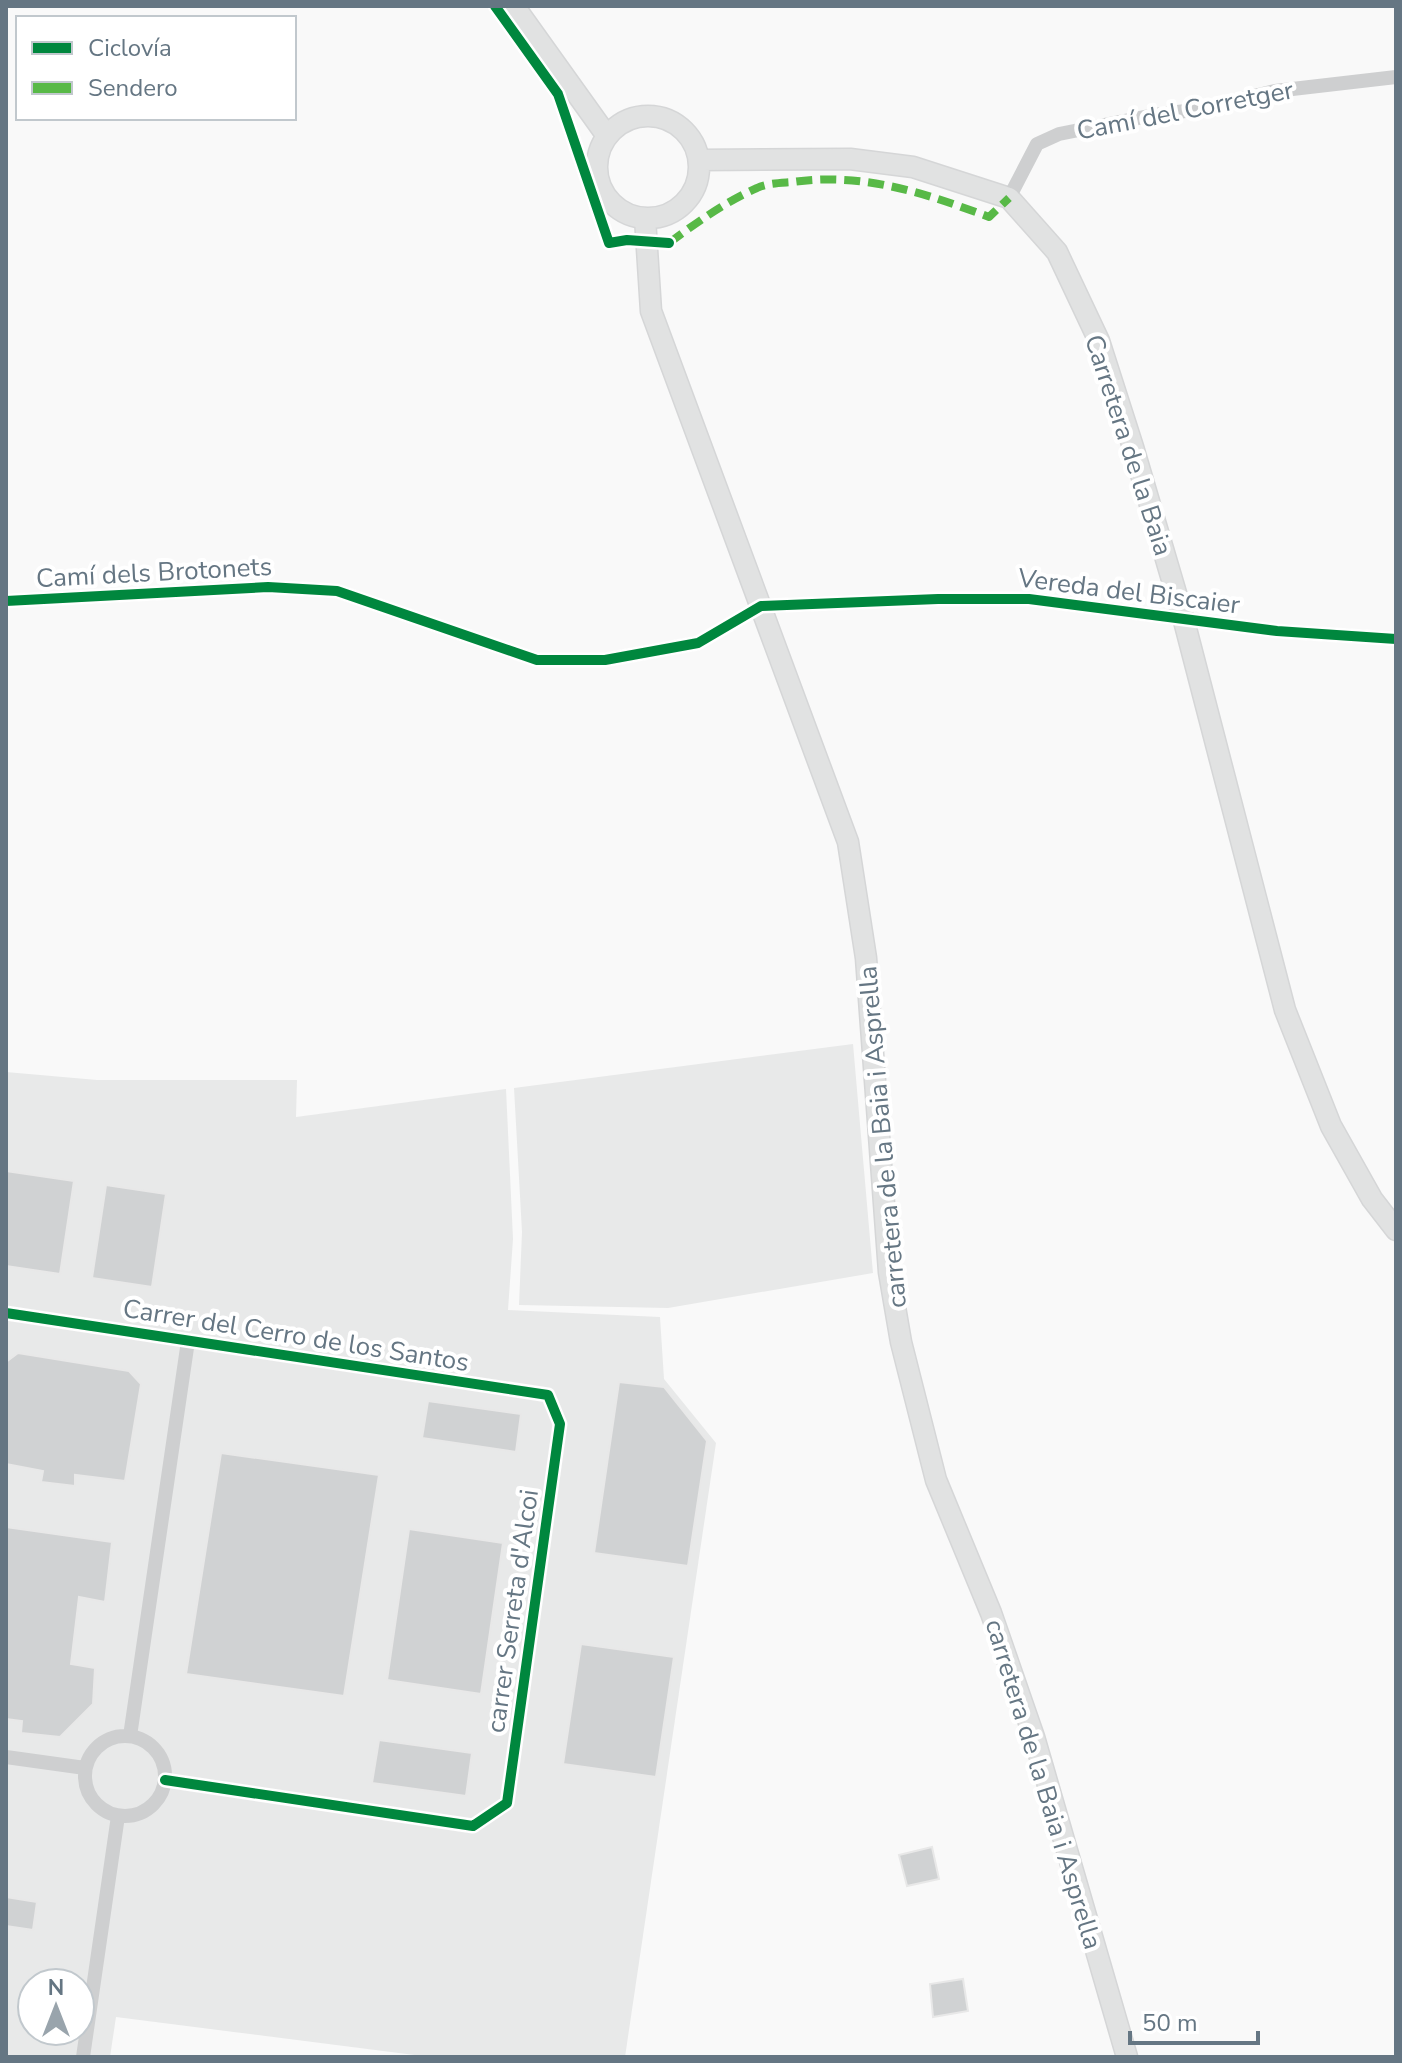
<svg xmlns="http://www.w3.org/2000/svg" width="1402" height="2063" viewBox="0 0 1402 2063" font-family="'Nunito Sans',sans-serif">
<rect width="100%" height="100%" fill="#f9f9f9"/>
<path fill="#e8e9e9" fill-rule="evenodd" d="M853,1044L873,1273L668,1308L519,1305L522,1232L514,1088Z
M6,1072L97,1080H297L296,1117L506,1089L513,1239L508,1310L660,1317L664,1379L716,1443L625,2057H430L116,2017L110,2057H6ZM32,1983H80V2031H32Z"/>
<path fill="#d0d2d3" stroke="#e8e8e8" stroke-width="2" d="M6,1171L74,1181L60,1274L6,1266Z
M106,1185L166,1194L152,1287L92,1278Z
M18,1353L129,1371L141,1384L125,1481L75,1475V1486L41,1482L43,1471L6,1464V1362Z
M619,1382L664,1387L707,1441L688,1566L594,1553Z
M428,1401L521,1414L516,1452L422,1438Z
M221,1453L379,1475L344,1696L186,1674Z
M6,1527L112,1542L105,1602L79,1597L71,1664L95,1668L93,1704L60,1737L21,1733L22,1721L6,1719Z
M409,1529L503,1543L481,1694L387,1680Z
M581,1644L674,1657L656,1777L563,1764Z
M379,1740L472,1753L466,1796L372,1783Z
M932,1847L939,1879L907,1886L899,1855Z
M6,1897L37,1902L33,1930L6,1926Z
M963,1979L968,2011L933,2017L930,1984Z"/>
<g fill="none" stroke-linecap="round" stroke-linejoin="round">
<defs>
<path id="secondary" d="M514,6L607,136
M597 167a51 51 0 1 1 102 0a51 51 0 1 1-102 0Z
M699,160L850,159L913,167L1009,198L1057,252L1099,341L1133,447L1183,617L1285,1010L1331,1126L1372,1199L1396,1230
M645,218L651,311L848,842L866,958L889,1272L901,1342L936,1480L991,1613L1034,1737L1127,2057"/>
</defs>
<use href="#secondary" stroke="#d5d6d7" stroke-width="23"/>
<path stroke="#cecfd0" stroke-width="14" d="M1009,198L1037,144L1059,134L1154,115L1201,109L1275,91L1396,77
M6,601L268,587L337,591L537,660H605L698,643L761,606L938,599H1029L1277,631L1396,639
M6,1313L548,1395L560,1424L507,1803L473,1826L165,1780
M130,1736L188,1341
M85 1776a40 40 0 1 1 80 0a40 40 0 1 1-80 0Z
M6,1757L85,1768
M83,2057L118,1816"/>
<use href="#secondary" stroke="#e1e2e2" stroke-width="20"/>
<path stroke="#58b947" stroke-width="8" stroke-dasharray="16 8" stroke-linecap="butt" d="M669,243C696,223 725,202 757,188C767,183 781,183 793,182C862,172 925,193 989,217L1009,198"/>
<defs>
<path id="cycleway" d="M495,6L558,94L609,243L627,240L669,243
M6,601L268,587L337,591L537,660H605L698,643L761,606L938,599H1029L1277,631L1396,639
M6,1313L548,1395L560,1424L507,1803L473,1826L165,1780"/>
</defs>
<use href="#cycleway" stroke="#fff" stroke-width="15"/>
<use href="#cycleway" stroke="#00873e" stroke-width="10"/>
</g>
<g text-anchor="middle" stroke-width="8" stroke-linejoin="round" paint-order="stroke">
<g font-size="26" fill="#657683" stroke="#fff">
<text transform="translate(1185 110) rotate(-11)" y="9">Camí del Corretger</text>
<text transform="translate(1129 445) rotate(72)" y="9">Carretera de la Baia</text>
<text transform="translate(154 572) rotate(-3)" y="9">Camí dels Brotonets</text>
<text transform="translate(1129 591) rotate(7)" y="9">Vereda del Biscaier</text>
<text transform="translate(882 1137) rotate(-95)" y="9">carretera de la Baia i Asprella</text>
<text transform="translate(296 1335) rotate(9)" y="9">Carrer del Cerro de los Santos</text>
<text transform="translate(512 1611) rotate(-82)" y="9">carrer Serreta d'Alcoi</text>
<text transform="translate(1044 1784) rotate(73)" y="9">carretera de la Baia i Asprella</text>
</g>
</g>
<rect width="1402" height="2063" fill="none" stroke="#657683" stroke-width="16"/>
<rect x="16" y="16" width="280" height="104" fill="#ffffff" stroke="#c1c8cd" stroke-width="2"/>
<rect x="32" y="42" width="40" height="12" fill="#00873e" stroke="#c1c8cd" stroke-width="2"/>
<text x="88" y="56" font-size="24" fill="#657683">Ciclovía</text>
<rect x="32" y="82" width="40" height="12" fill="#58b947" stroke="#c1c8cd" stroke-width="2"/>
<text x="88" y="96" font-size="24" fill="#657683">Sendero</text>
<g transform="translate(56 2007)"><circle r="38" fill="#ffffff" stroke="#c1c8cd" stroke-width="2"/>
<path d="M0-6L14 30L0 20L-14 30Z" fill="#99a4ac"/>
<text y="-12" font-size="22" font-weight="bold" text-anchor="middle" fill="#657683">N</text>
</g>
<path d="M1130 2031v12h128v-12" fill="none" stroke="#657683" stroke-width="4"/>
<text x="1142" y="2031" font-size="24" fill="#657683" stroke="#ffffff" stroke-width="6" paint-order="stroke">50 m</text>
</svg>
